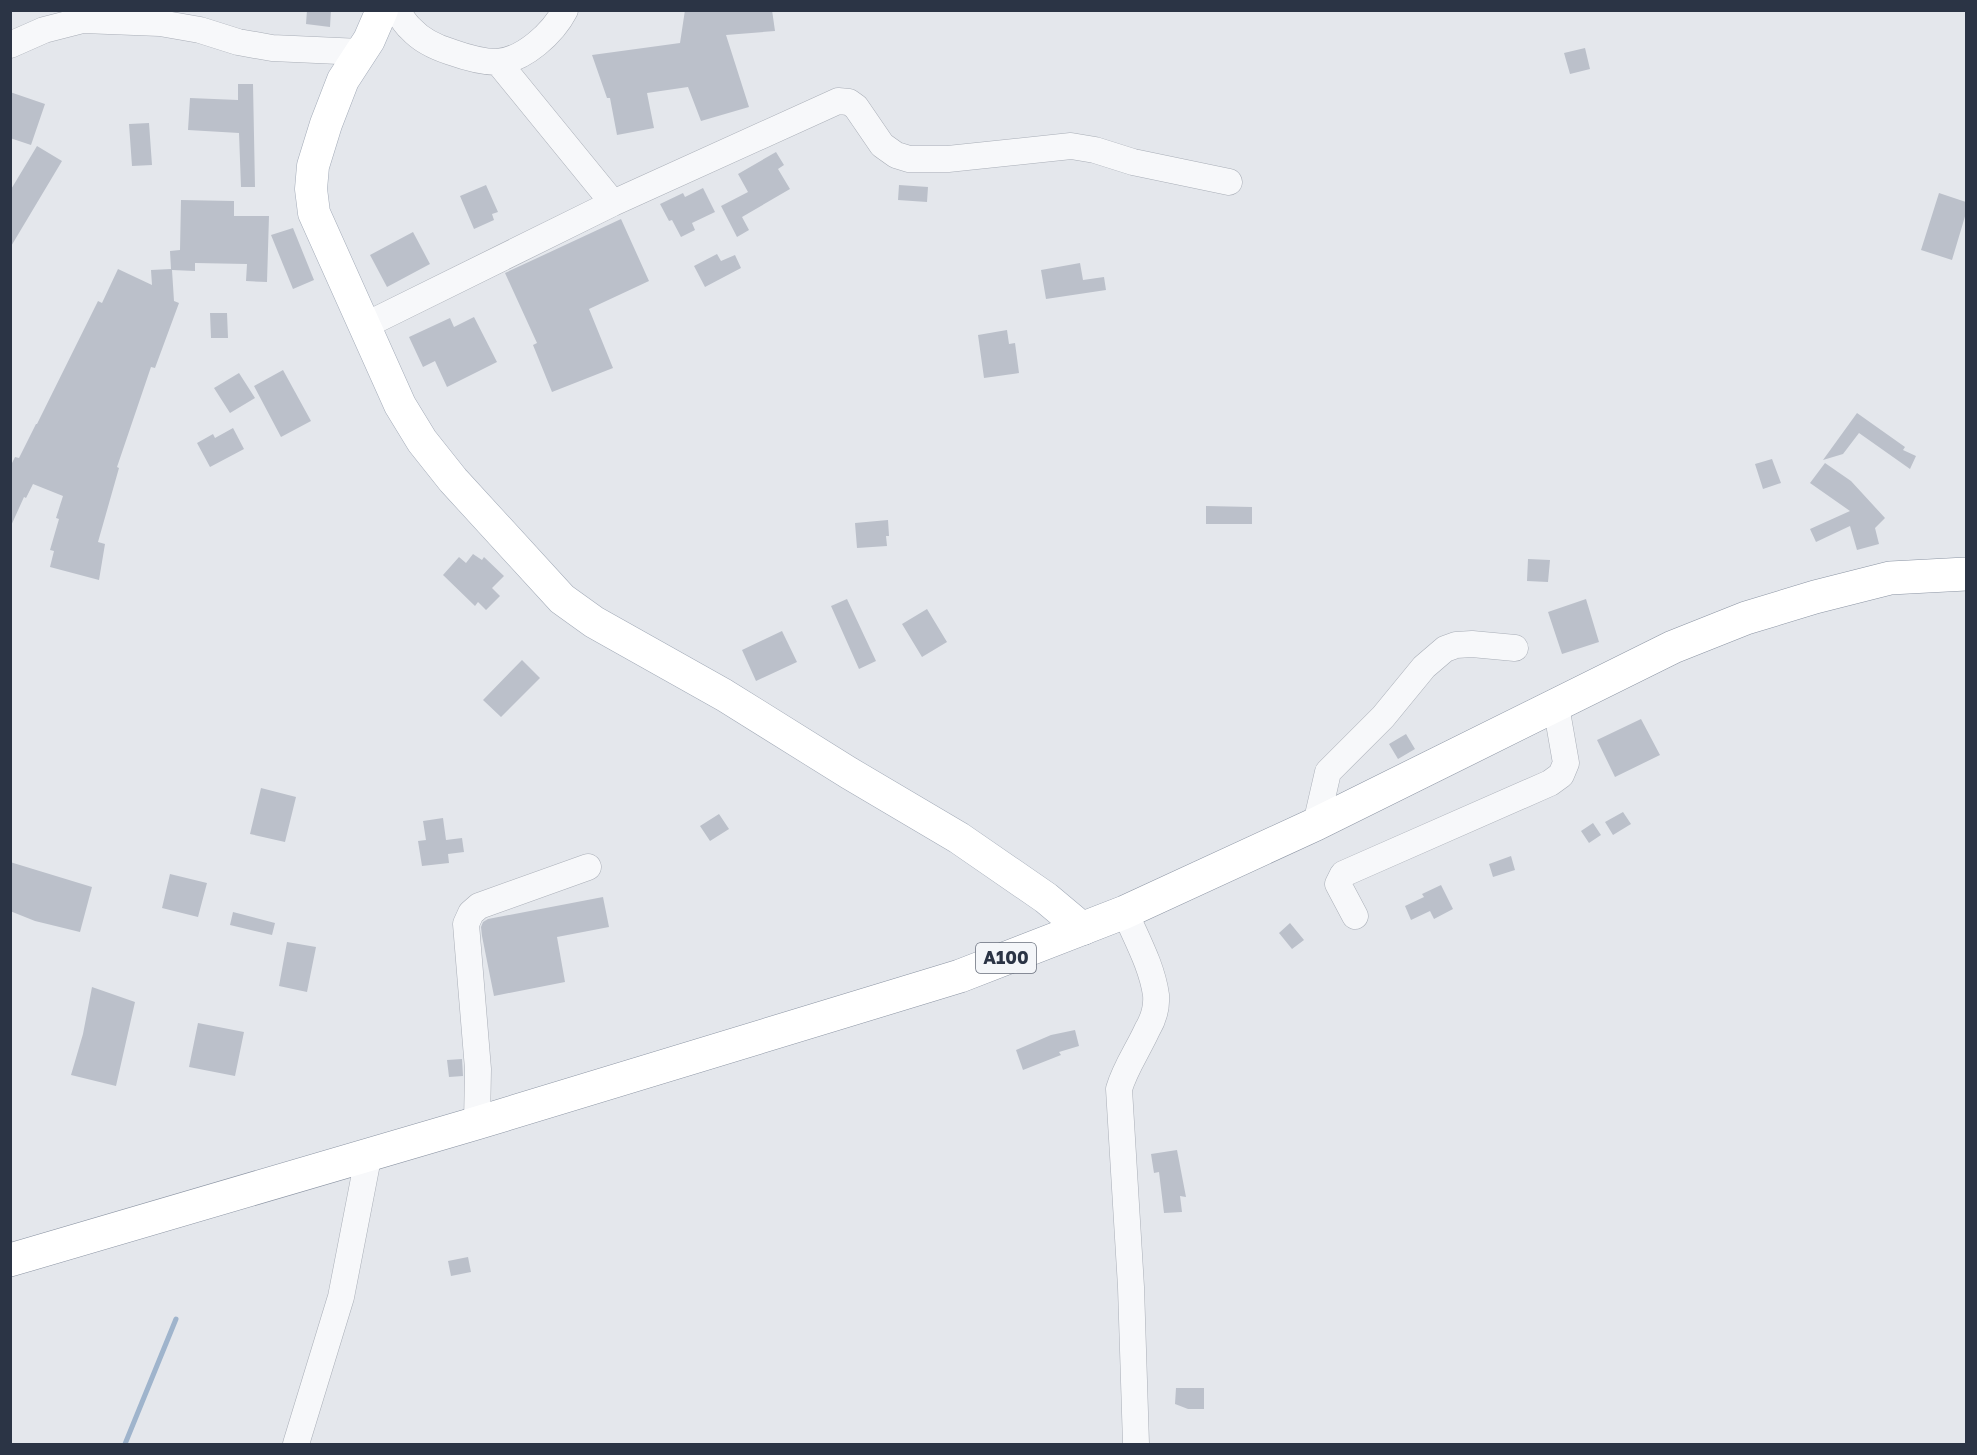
<svg xmlns="http://www.w3.org/2000/svg" width="1977" height="1455" viewBox="0 0 1977 1455" font-family="'Golos Text',sans-serif">
<rect width="100%" height="100%" fill="#e4e7ec"/>
<g fill="none" stroke-linecap="round" stroke-linejoin="round">
<path stroke="#9fb4cc" stroke-width="5" d="M125,1444L176,1319"/>
</g>
<path fill="#bbc0ca" d="M307,10H331L330,27L306,24Z
M685,10H772L775,31L726,35L749,107L701,121L688,87L647,93L654,128L617,135L610,98H607L592,55L680,43Z
M1585,48L1590,69L1570,74L1564,53Z
M238,84H253L255,187H241L239,133L188,130L190,98L238,100Z
M10,92L45,104L31,145L10,138Z
M149,123L152,165L132,166L129,124Z
M37,146L62,161L10,248V191Z
M776,152L784,165L778,169L790,189L742,217L749,230L737,237L721,206L748,192L738,174Z
M486,185L498,212L492,214L494,220L474,229L460,196Z
M899,185L928,187L927,202L898,200Z
M703,188L715,212L692,223L695,230L681,237L672,220L669,221L660,204L683,193L685,197Z
M1939,193L1966,202V213L1952,260L1921,250Z
M181,200L234,201V216H269L267,282L246,281L247,264L195,263V271L172,270L174,301L179,303L155,368L151,367L117,467L119,468L98,542L105,544L99,580L50,567L54,551L50,550L59,519L56,518L63,496L33,484L26,498L24,497L10,528V467L15,457L19,458L36,424H37L98,301L102,303L118,269L152,285L151,270L171,269L170,251L180,250Z
M621,219L649,281L589,309L613,368L552,392L533,345L537,343L505,273Z
M293,228L314,280L293,289L271,235Z
M413,232L430,264L387,287L370,255Z
M717,254L721,261L735,255L741,268L705,287L694,266Z
M1080,263L1083,280L1104,277L1106,290L1046,299L1041,270Z
M210,313H227L228,338H211Z
M474,317L497,362L447,387L435,361L423,367L409,337L450,318L454,327Z
M1007,330L1009,344L1015,343L1019,373L984,378L978,335Z
M283,370L311,421L281,437L254,386Z
M239,373L255,398L230,413L214,388Z
M1857,413L1905,447L1903,450L1916,456L1910,469L1859,433L1843,454L1823,460Z
M233,428L244,449L210,467L197,443L213,434L215,438Z
M1772,459L1781,483L1763,489L1755,464Z
M1825,463L1851,481L1885,518L1875,528L1879,544L1857,550L1850,526L1816,542L1810,529L1850,511L1810,483Z
M1206,506L1252,507V524H1206Z
M888,520L889,536H886L887,546L857,548L855,523Z
M473,554L482,560L484,557L504,576L492,588L500,596L486,610L478,602L475,606L443,575L459,557L466,563Z
M1528,559L1550,560L1548,582L1527,581Z
M847,599L876,661L859,669L831,606Z
M1586,599L1599,642L1562,654L1548,612Z
M927,609L947,642L922,657L902,624Z
M782,631L797,662L756,681L742,650Z
M522,660L540,678L501,717L483,700Z
M1641,719L1660,755L1615,777L1597,740Z
M1406,734L1415,749L1398,759L1389,744Z
M261,788L296,797L285,842L250,834Z
M1623,812L1631,824L1613,835L1605,822Z
M719,814L729,829L710,841L700,826Z
M443,818L446,840L462,838L464,852L448,854L449,863L422,866L418,841L426,840L423,821Z
M1593,823L1601,835L1589,843L1581,831Z
M1511,856L1515,870L1493,877L1489,864Z
M10,862L92,887L80,932L35,921L10,911Z
M170,874L207,883L198,917L162,908Z
M1441,885L1453,909L1434,919L1430,911L1411,920L1405,906L1424,897L1422,894Z
M603,897L609,927L557,937L565,982L494,996L482,936L481,927L483,922L488,919Z
M233,912L275,923L272,935L230,925Z
M1290,923L1304,940L1292,949L1279,933Z
M287,942L316,947L307,992L279,986Z
M92,987L135,1002L116,1086L71,1075L83,1034Z
M198,1023L244,1032L235,1076L189,1067Z
M1075,1030L1079,1046L1059,1052L1061,1055L1023,1070L1016,1050L1051,1035Z
M462,1059L463,1076L449,1077L447,1060Z
M1177,1150L1186,1197L1180,1196L1182,1212L1164,1213L1159,1172L1154,1173L1151,1154Z
M468,1257L471,1272L451,1276L448,1261Z
M1176,1388H1204V1409H1188L1175,1404Z"/>
<g fill="none" stroke-linecap="round" stroke-linejoin="round">
<defs>
<path id="minor" d="M397,10C401,17 405,24 411,29C421,40 438,48 451,52C465,57 482,62 497,62C524,60 553,33 565,10
M10,45L44,30L83,20L160,23L200,30L238,42L272,48L361,52
M498,62L613,203
M364,326L613,203L838,101L849,102L856,107L882,145L896,155L909,159H948L1071,146L1095,150L1133,162L1229,182
M1316,824L1328,772L1383,717L1424,667L1445,649L1456,645L1472,644L1515,648
M1125,912C1136,938 1152,966 1156,995C1157,1007 1153,1020 1147,1030C1138,1050 1125,1068 1119,1089L1131,1287L1136,1444
M1355,916L1338,884L1343,874L1550,783L1561,775L1566,763L1556,706
M477,1123L478,1069L466,924L471,913L479,906L588,867
M296,1444L341,1297L369,1153"/>
<path id="major" d="M382,10L369,40L343,80L326,124L313,166L311,189L314,213L400,405L422,441L453,480L562,599L594,622L724,695L849,773L959,838L1046,898L1083,929"/>
<path id="highway" d="M10,1260L477,1123L960,976L1125,912L1316,824L1673,647L1746,618L1815,597L1890,578L1966,574"/>
</defs>
<use href="#minor" stroke="#a9aeb7" stroke-width="27"/>
<use href="#major" stroke="#a3abb8" stroke-width="33"/>
<use href="#highway" stroke="#8b94a3" stroke-width="34"/>
<use href="#minor" stroke="#f7f8fa" stroke-width="26"/>
<use href="#major" stroke="#fff" stroke-width="32"/>
<use href="#highway" stroke="#fff" stroke-width="33"/>
</g>
<g text-anchor="middle" stroke-width="6" stroke-linejoin="round" paint-order="stroke">
<rect fill="#f4f6f9" stroke="#676e7b" stroke-width="1.5" x="976" y="943" width="60" height="30" rx="4.5"/>
<g font-size="18" font-weight="bold" fill="#2b3445">
<text x="1006" y="964">A100</text>
</g>
</g>
<rect width="1977" height="1455" fill="none" stroke="#2b3445" stroke-width="24"/>
</svg>
